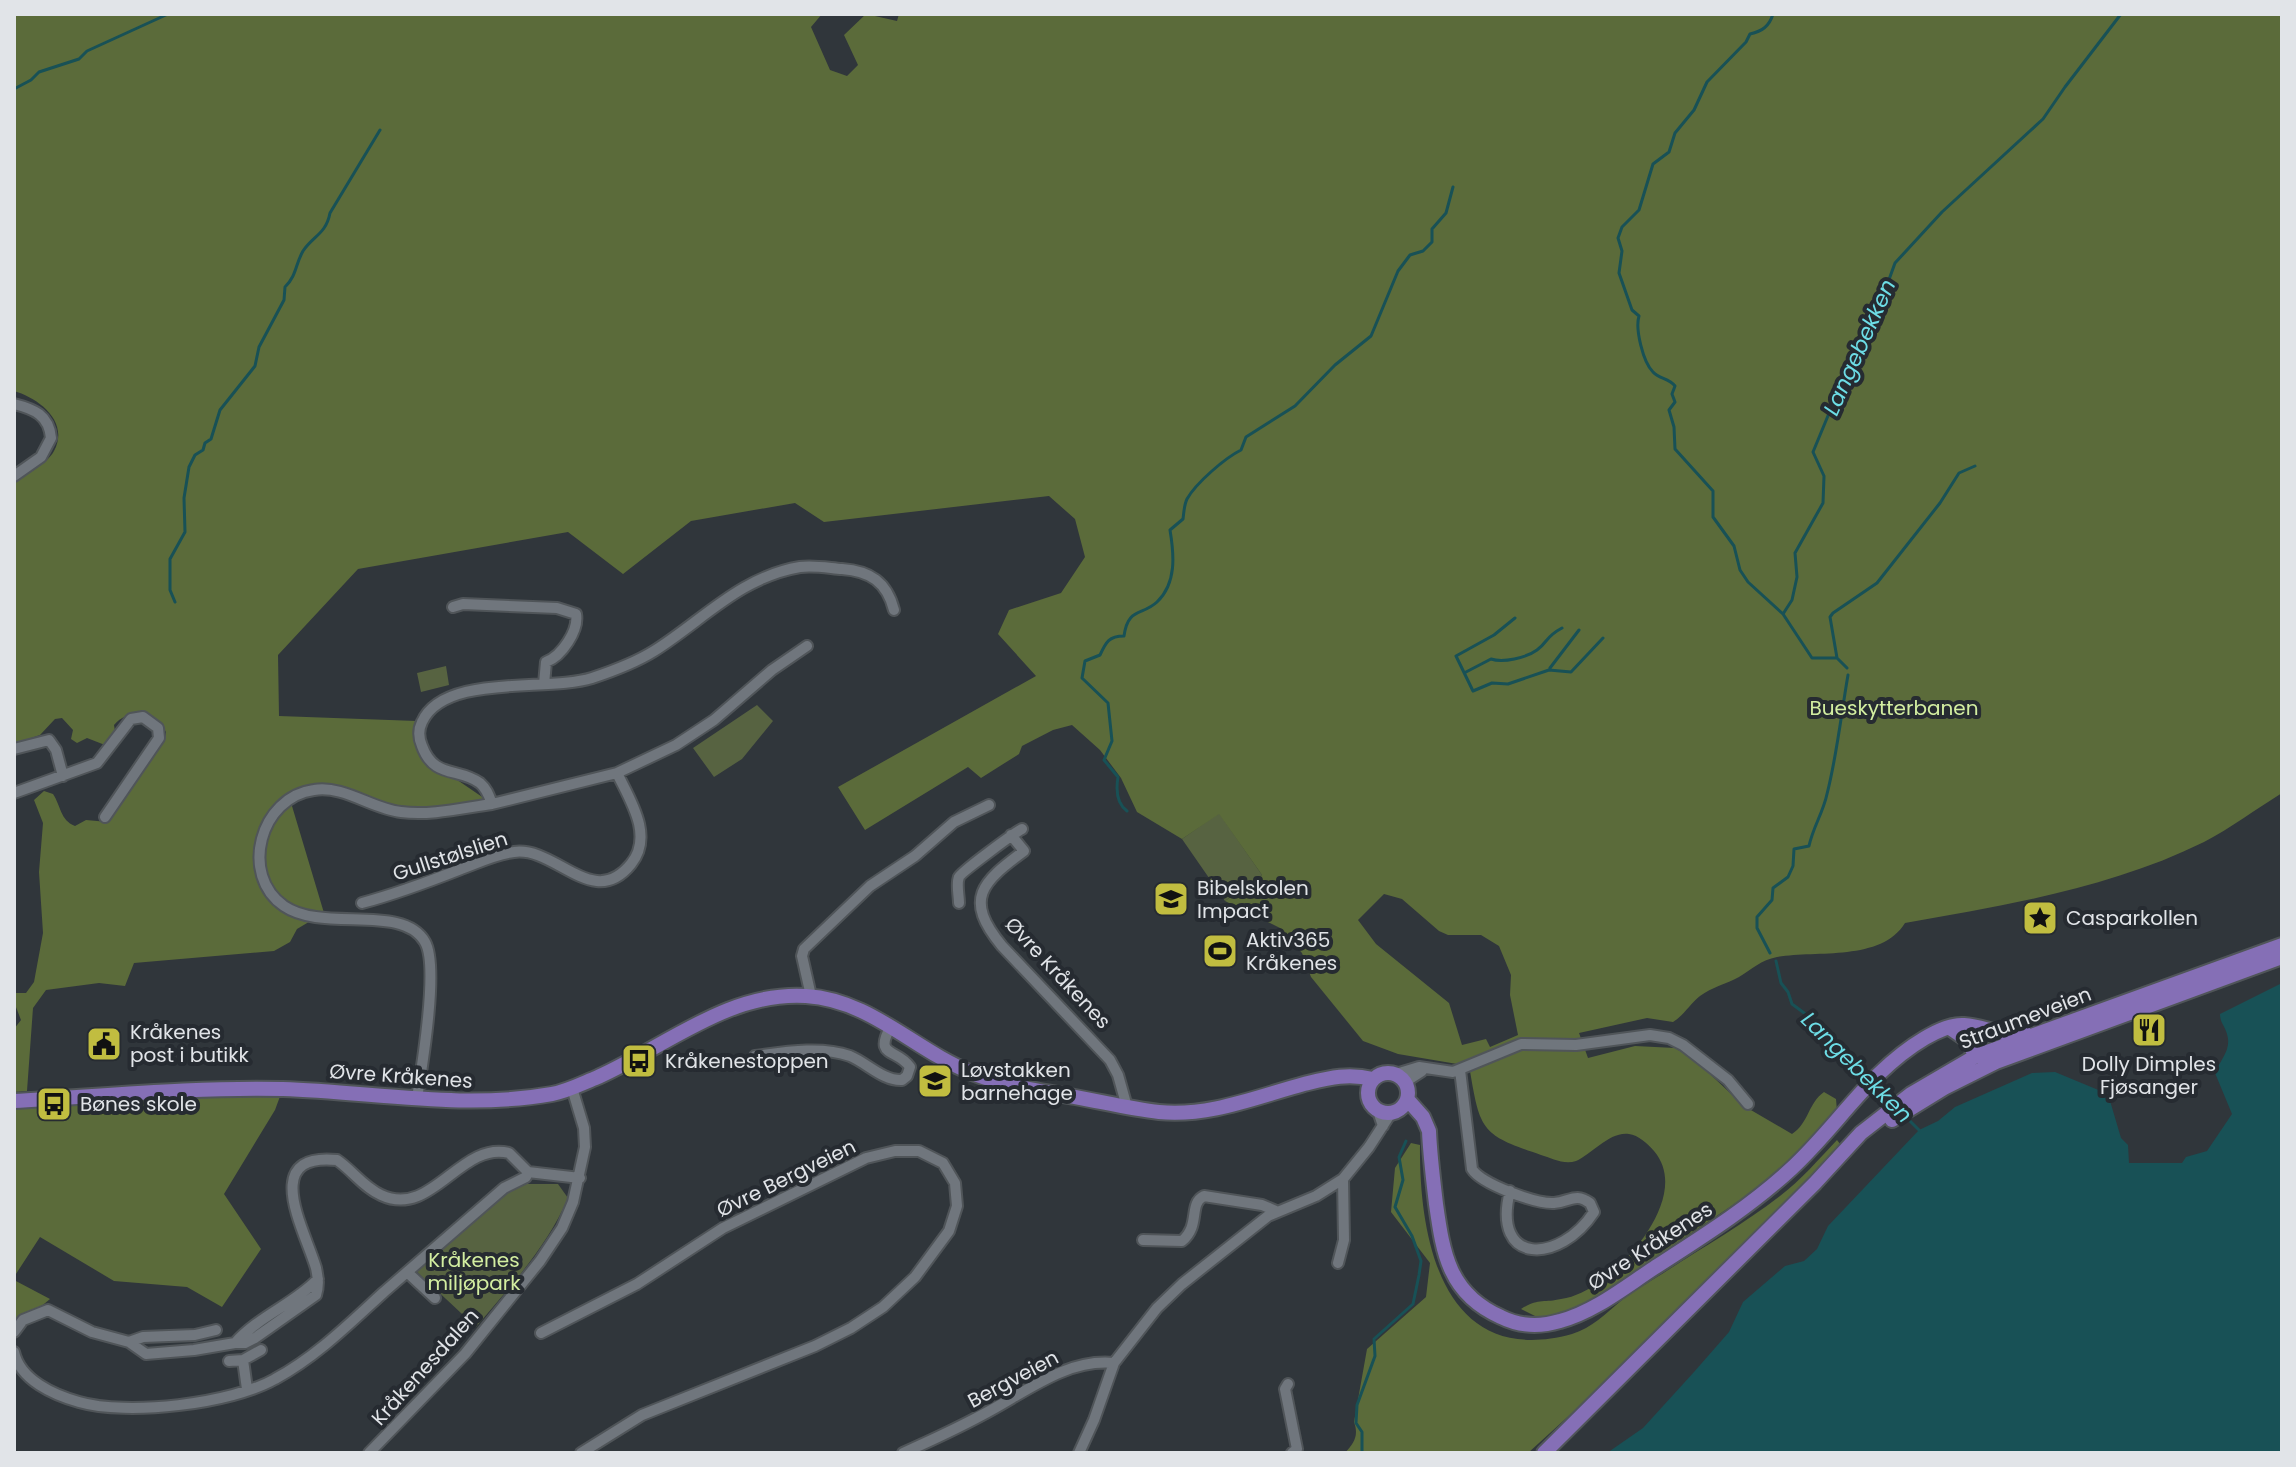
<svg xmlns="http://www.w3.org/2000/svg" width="2296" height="1467" viewBox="0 0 2296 1467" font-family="Poppins,sans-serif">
<rect width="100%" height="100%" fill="#30363b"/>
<path fill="#576341" d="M446,666L449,685L421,692L417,673Z
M757,705L773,721L742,759L714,777L693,748Z
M1219,813L1262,875L1225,901L1182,839Z
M525,1184H558L568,1198C547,1247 510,1287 476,1327L416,1271L506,1191Z"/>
<path fill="#5b6b3a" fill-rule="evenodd" d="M14,14H822L811,27L830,70L847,76L858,65L844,35L866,14L897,21L899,14H2282V793C2256,809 2231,828 2204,842C2111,888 2006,905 1905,923C1881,962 1816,950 1777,957C1761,960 1752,969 1739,977C1726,984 1712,987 1700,996C1690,1004 1684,1015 1673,1022L1647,1018L1579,1033L1588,1058L1635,1046L1675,1048L1695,1060L1744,1106L1792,1134C1809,1123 1808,1103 1824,1092L1836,1099L1837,1111L1795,1157L1764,1184L1610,1288L1580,1306L1555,1316L1537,1317L1521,1309C1538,1298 1544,1303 1561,1299C1575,1297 1588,1290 1600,1282C1634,1258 1689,1192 1654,1151C1648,1144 1638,1135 1629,1134C1610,1131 1592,1154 1576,1161C1564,1165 1551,1158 1541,1155C1482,1135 1480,1131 1470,1071L1463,1065L1398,1054L1363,1041L1311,977L1302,953L1280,928L1225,901L1262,875L1219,814L1182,839L1137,812L1121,778L1100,750L1072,725L1053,730L1022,746L1019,754L981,778L968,767L865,830L838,787L1036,676L998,634L1009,610L1061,593L1085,557L1075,519L1049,496L824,522L795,503L691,521L623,574L568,532L358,569L278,655L279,716L417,721L431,762L491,803L397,812L332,784L289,796L324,913L297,929L290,942L274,951L134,963L125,986L99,983L46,990L33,1008L27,1091L14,1092V1029L21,1020L14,1002V993H26L34,982L43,933L39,872L43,823L34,800L44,791L53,794C61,806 60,820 75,826L86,820L108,822L165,739L166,732C155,711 130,707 114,725L115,731L105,745L87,738L77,743L71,739L73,730L62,718L55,719L40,735L14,744V483C26,474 47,464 54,451C70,421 38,398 14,391ZM1384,894L1402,899L1439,931L1448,935H1481L1499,946L1511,975L1510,995L1518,1035L1490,1047L1486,1039L1462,1045L1449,1003L1376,944L1358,920Z
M282,1091L275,1110L224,1194L261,1249L222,1307L187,1287L114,1281L40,1237L14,1277V1095Z
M1837,1140L1840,1144L1808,1179L1583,1403L1528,1453H1345C1354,1443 1359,1436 1354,1422L1367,1349L1426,1297L1430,1263L1391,1212L1395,1168L1411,1143L1420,1145C1419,1242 1444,1369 1572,1334C1592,1328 1606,1313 1622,1300C1636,1289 1653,1280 1668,1270C1705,1246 1745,1223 1780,1196C1801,1180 1819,1159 1837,1140Z
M14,1280L50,1299L14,1329Z"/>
<path fill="#185156" d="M2282,983V1453H1607L1643,1428L1694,1372L1729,1332L1743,1302L1785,1266L1804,1261L1817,1249L1828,1226L1919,1130L1938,1121L1955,1107L2032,1073L2055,1072L2108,1094L2121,1138L2128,1145L2129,1163H2182L2186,1157L2207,1151L2232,1114L2215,1073C2220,1060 2232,1050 2227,1034C2225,1026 2220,1023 2220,1014Z"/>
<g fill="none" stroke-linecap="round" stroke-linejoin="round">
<path stroke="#185156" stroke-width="3" d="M1773,14C1769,27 1762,31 1750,34L1746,42L1707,82L1694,110L1675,133L1669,152L1653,164L1639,210L1622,227L1618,238L1622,251L1619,273L1632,310L1639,316C1635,329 1643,362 1653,372C1659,379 1669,378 1675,386L1672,394L1675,402L1669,410L1674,427L1675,449L1713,491V517L1734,546L1740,570L1748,582L1783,614L1812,658H1837L1847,668
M14,89L31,80L39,72L79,59L87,51L168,14
M175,602L170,590V559L185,532L184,498L189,467L195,455L203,450L205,443L211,439L220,410L255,366L259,347L284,300L285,287C297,275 295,265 303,251C313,236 326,234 330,213L380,130
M1783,614L1792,600L1797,577L1795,553L1823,503L1824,476L1813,452L1837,394L1870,332L1895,263L1942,212L2043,119L2065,87L2121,14
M1515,618L1494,635L1456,656L1473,691L1492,683L1508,684L1549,670L1571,672L1603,638
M1837,658L1830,617L1833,613L1877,583L1940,503L1959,473L1975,466
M1550,668L1579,630
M1466,672L1491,659C1503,663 1526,658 1537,650C1548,642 1545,637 1562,628
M1127,811C1116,803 1116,789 1118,777L1104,760L1112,741L1108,703L1082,678L1085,661L1100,655C1106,642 1109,636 1124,636C1128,607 1142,616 1157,602C1177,583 1174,554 1170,530L1183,519C1184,512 1184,505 1187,499C1196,483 1225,458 1241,450L1246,437L1295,406L1335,365L1371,336L1398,271L1410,255L1423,251L1432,242V229L1446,213L1453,187
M1770,953L1757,928V917L1772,900L1773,888L1788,877L1793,866L1794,849L1809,846C1813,827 1823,813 1827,794C1837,755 1841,715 1848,675
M1776,961L1781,983L1788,992L1792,1004L1819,1024L1821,1032L1868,1080
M1873,1085L1891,1102
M1905,1116L1919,1130
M1362,1453V1432L1356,1423L1357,1405L1375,1356L1374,1339L1413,1304L1419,1275L1421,1261L1412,1236L1395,1207L1403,1180L1399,1157L1406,1141"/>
<defs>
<path id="minor" d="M14,404C34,409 49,415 51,438L41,457L14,476
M453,607L463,604L557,608L576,614C579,630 562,656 546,662L544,684
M14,749L49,740L56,750L63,776
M14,793L97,763L131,719L143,717L158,728L159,738L105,817
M492,804L617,773L676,745L714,720L772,670L807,646
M1011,835L1024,851C982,882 963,899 1002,946L1110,1060L1118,1075L1127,1107
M362,903C396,894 428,882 461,869C478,863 495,854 514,852C556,846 593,911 631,864C654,836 630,800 617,773
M959,903C959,895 956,884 959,877C961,872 1014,833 1022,829
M811,996L802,956L804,949L870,886L915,856L954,822L989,805
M755,1056C785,1052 821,1046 850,1056C867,1063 883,1081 902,1080L907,1076L910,1067C897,1048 873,1058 891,1026
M1460,1070L1472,1169C1481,1184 1536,1204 1554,1203C1570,1202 1575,1192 1590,1203L1594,1212C1560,1264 1491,1266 1510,1191
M1396,1074L1419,1067L1453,1072L1521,1044L1576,1045L1650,1035L1669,1038L1683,1045L1728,1080L1748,1104
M1405,1082L1422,1071
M417,1098C422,1067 439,966 425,942C403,903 323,933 284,906C239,875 260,797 314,790C344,785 372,809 401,812C430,816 463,808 492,804C489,796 487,789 480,783C458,767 434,779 422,746C419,739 418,730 422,722C444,673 548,692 592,678C613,671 635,663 654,651C702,621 740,577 800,567C813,565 829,568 842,569C870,571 887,582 894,610
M1378,1111L1383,1126
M1143,1240L1182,1241C1201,1225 1188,1204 1204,1196L1262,1205L1276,1211
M1338,1263L1344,1240L1343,1179
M407,1272L435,1298
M318,1279C294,1304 259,1316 235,1343H245L255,1338L316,1295C319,1285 318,1278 316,1268C305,1230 259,1152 337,1160C352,1170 363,1187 381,1195C432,1219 460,1141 509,1153L528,1172
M14,1332L23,1320L48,1310L92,1332L129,1342L143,1337L195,1335L216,1330
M541,1333L637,1284L723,1228L866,1158L895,1151H919L943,1163L955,1183L957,1206L949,1231L915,1277L883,1307L851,1328L815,1346L642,1415L581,1453
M129,1342L146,1354L194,1350L235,1343
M14,1352C20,1380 54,1395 79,1402C127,1416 231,1404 275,1379C316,1357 350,1323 384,1292C424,1257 464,1223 504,1188L526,1177L528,1172L580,1178
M229,1361L243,1360
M1288,1384L1285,1389L1297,1449L1292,1453
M247,1389L243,1360L261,1350
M369,1453L465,1354L540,1261L562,1228L573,1202L585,1147L584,1128L572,1088
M903,1453C930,1441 956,1429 982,1415C1023,1394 1066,1358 1114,1363
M1079,1453L1094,1420L1114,1363L1157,1308L1182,1284L1268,1216L1316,1196L1343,1179L1369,1147L1391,1113"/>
<path id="major" d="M1950,1028L1966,1039L1976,1056L1984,1058
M1368 1093a20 20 0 1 1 40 0a20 20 0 1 1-40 0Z
M1407,1099L1423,1117L1429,1131C1430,1155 1433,1179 1436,1204C1443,1254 1449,1294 1501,1317C1519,1326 1540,1327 1560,1321C1594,1312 1625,1287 1654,1268C1702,1237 1750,1207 1791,1169C1838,1126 1869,1071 1925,1038C1935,1032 1952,1024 1964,1025C1988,1027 1996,1036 2024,1032
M14,1101C103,1096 193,1087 283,1089C373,1092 463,1110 552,1094C568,1091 583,1083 598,1077C665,1047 729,991 806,996C871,1000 914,1050 972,1073C1004,1086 1040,1091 1075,1097C1103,1102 1131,1109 1159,1112C1209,1117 1256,1097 1304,1084C1329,1078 1347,1073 1373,1079
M1892,1120L1944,1088L1996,1062L2282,957
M1544,1453L1815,1183L1861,1133L1911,1094L1976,1056L2282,945"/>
</defs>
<use href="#minor" stroke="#505559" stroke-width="14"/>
<use href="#major" stroke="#505559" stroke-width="18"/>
<use href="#minor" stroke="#70767d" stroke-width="10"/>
<use href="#major" stroke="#856fb6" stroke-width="14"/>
</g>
<defs>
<symbol id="school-square" viewBox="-11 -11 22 22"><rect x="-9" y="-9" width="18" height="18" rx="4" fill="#c1bd40" stroke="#262b31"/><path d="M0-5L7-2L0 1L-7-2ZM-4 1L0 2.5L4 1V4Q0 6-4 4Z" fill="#111"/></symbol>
<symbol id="sight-square" viewBox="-11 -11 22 22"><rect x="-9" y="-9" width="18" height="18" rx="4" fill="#c1bd40" stroke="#262b31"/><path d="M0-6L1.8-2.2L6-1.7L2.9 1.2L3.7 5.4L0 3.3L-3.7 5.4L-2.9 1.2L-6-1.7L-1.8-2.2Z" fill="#111"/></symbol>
<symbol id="stadium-square" viewBox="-11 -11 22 22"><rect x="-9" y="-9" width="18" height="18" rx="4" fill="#c1bd40" stroke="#262b31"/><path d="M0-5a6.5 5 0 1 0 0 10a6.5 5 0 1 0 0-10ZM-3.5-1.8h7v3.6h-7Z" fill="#111"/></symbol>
<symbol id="restaurant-square" viewBox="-11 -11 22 22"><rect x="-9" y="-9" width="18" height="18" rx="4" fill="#c1bd40" stroke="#262b31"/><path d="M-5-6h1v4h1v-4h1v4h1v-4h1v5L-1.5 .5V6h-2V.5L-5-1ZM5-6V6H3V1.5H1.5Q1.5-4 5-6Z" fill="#111"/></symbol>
<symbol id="civic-square" viewBox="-11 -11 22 22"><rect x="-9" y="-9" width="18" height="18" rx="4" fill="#c1bd40" stroke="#262b31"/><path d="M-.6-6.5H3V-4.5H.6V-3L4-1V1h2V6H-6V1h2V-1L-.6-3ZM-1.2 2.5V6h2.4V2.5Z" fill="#111"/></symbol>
<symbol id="bus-square" viewBox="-11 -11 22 22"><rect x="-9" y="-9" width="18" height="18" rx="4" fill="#c1bd40" stroke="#262b31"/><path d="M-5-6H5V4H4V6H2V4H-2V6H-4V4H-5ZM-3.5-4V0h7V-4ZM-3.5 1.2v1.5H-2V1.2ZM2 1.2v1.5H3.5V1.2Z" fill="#111"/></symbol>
</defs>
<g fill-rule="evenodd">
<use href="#school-square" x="1151" y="879" width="40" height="40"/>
<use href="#sight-square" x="2020" y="898" width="40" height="40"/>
<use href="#stadium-square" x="1200" y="931" width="40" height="40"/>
<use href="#restaurant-square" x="2129" y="1010" width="40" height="40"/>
<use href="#civic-square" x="84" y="1024" width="40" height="40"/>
<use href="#bus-square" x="619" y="1041" width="40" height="40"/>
<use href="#school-square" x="915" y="1061" width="40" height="40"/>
<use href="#bus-square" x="34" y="1084" width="40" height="40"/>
</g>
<g text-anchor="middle" stroke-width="8" stroke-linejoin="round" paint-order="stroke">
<g font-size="20" fill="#d3eea1" stroke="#262b31">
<text x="1894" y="715">Bueskytterbanen</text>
<text x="474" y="1267">Kråkenes<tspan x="474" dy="23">miljøpark</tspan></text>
</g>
<g font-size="20" fill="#e1e4e8" stroke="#262b31">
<text transform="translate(450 856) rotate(-18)" y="7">Gullstølslien</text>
<text transform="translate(1058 973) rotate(47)" y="7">Øvre Kråkenes</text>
<text transform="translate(2025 1018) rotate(-21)" y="7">Straumeveien</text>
<text transform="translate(401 1076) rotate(4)" y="7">Øvre Kråkenes</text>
<text transform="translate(786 1178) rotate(-26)" y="7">Øvre Bergveien</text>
<text transform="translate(1650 1246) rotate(-33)" y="7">Øvre Kråkenes</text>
<text transform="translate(425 1367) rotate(-48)" y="7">Kråkenesdalen</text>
<text transform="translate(1013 1379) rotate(-28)" y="7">Bergveien</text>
</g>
<g font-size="20" fill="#e1e4e8" stroke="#262b31" text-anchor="start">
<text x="1197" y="895">Bibelskolen<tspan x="1197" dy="23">Impact</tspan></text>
<text x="2066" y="925">Casparkollen</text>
<text x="1246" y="947">Aktiv365<tspan x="1246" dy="23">Kråkenes</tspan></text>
<text x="130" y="1039">Kråkenes<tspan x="130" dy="23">post i butikk</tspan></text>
<text x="665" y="1068">Kråkenestoppen</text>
<text x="2149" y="1071" text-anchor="middle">Dolly Dimples<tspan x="2149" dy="23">Fjøsanger</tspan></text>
<text x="961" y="1077">Løvstakken<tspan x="961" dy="23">barnehage</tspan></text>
<text x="80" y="1111">Bønes skole</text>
</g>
<g font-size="22" font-style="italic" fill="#6ddde6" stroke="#262b31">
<text transform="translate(1859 347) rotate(-66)" y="8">Langebekken</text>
<text transform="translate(1857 1067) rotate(45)" y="8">Langebekken</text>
</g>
</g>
<rect width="2296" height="1467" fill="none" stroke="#e1e4e8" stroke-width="32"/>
</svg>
